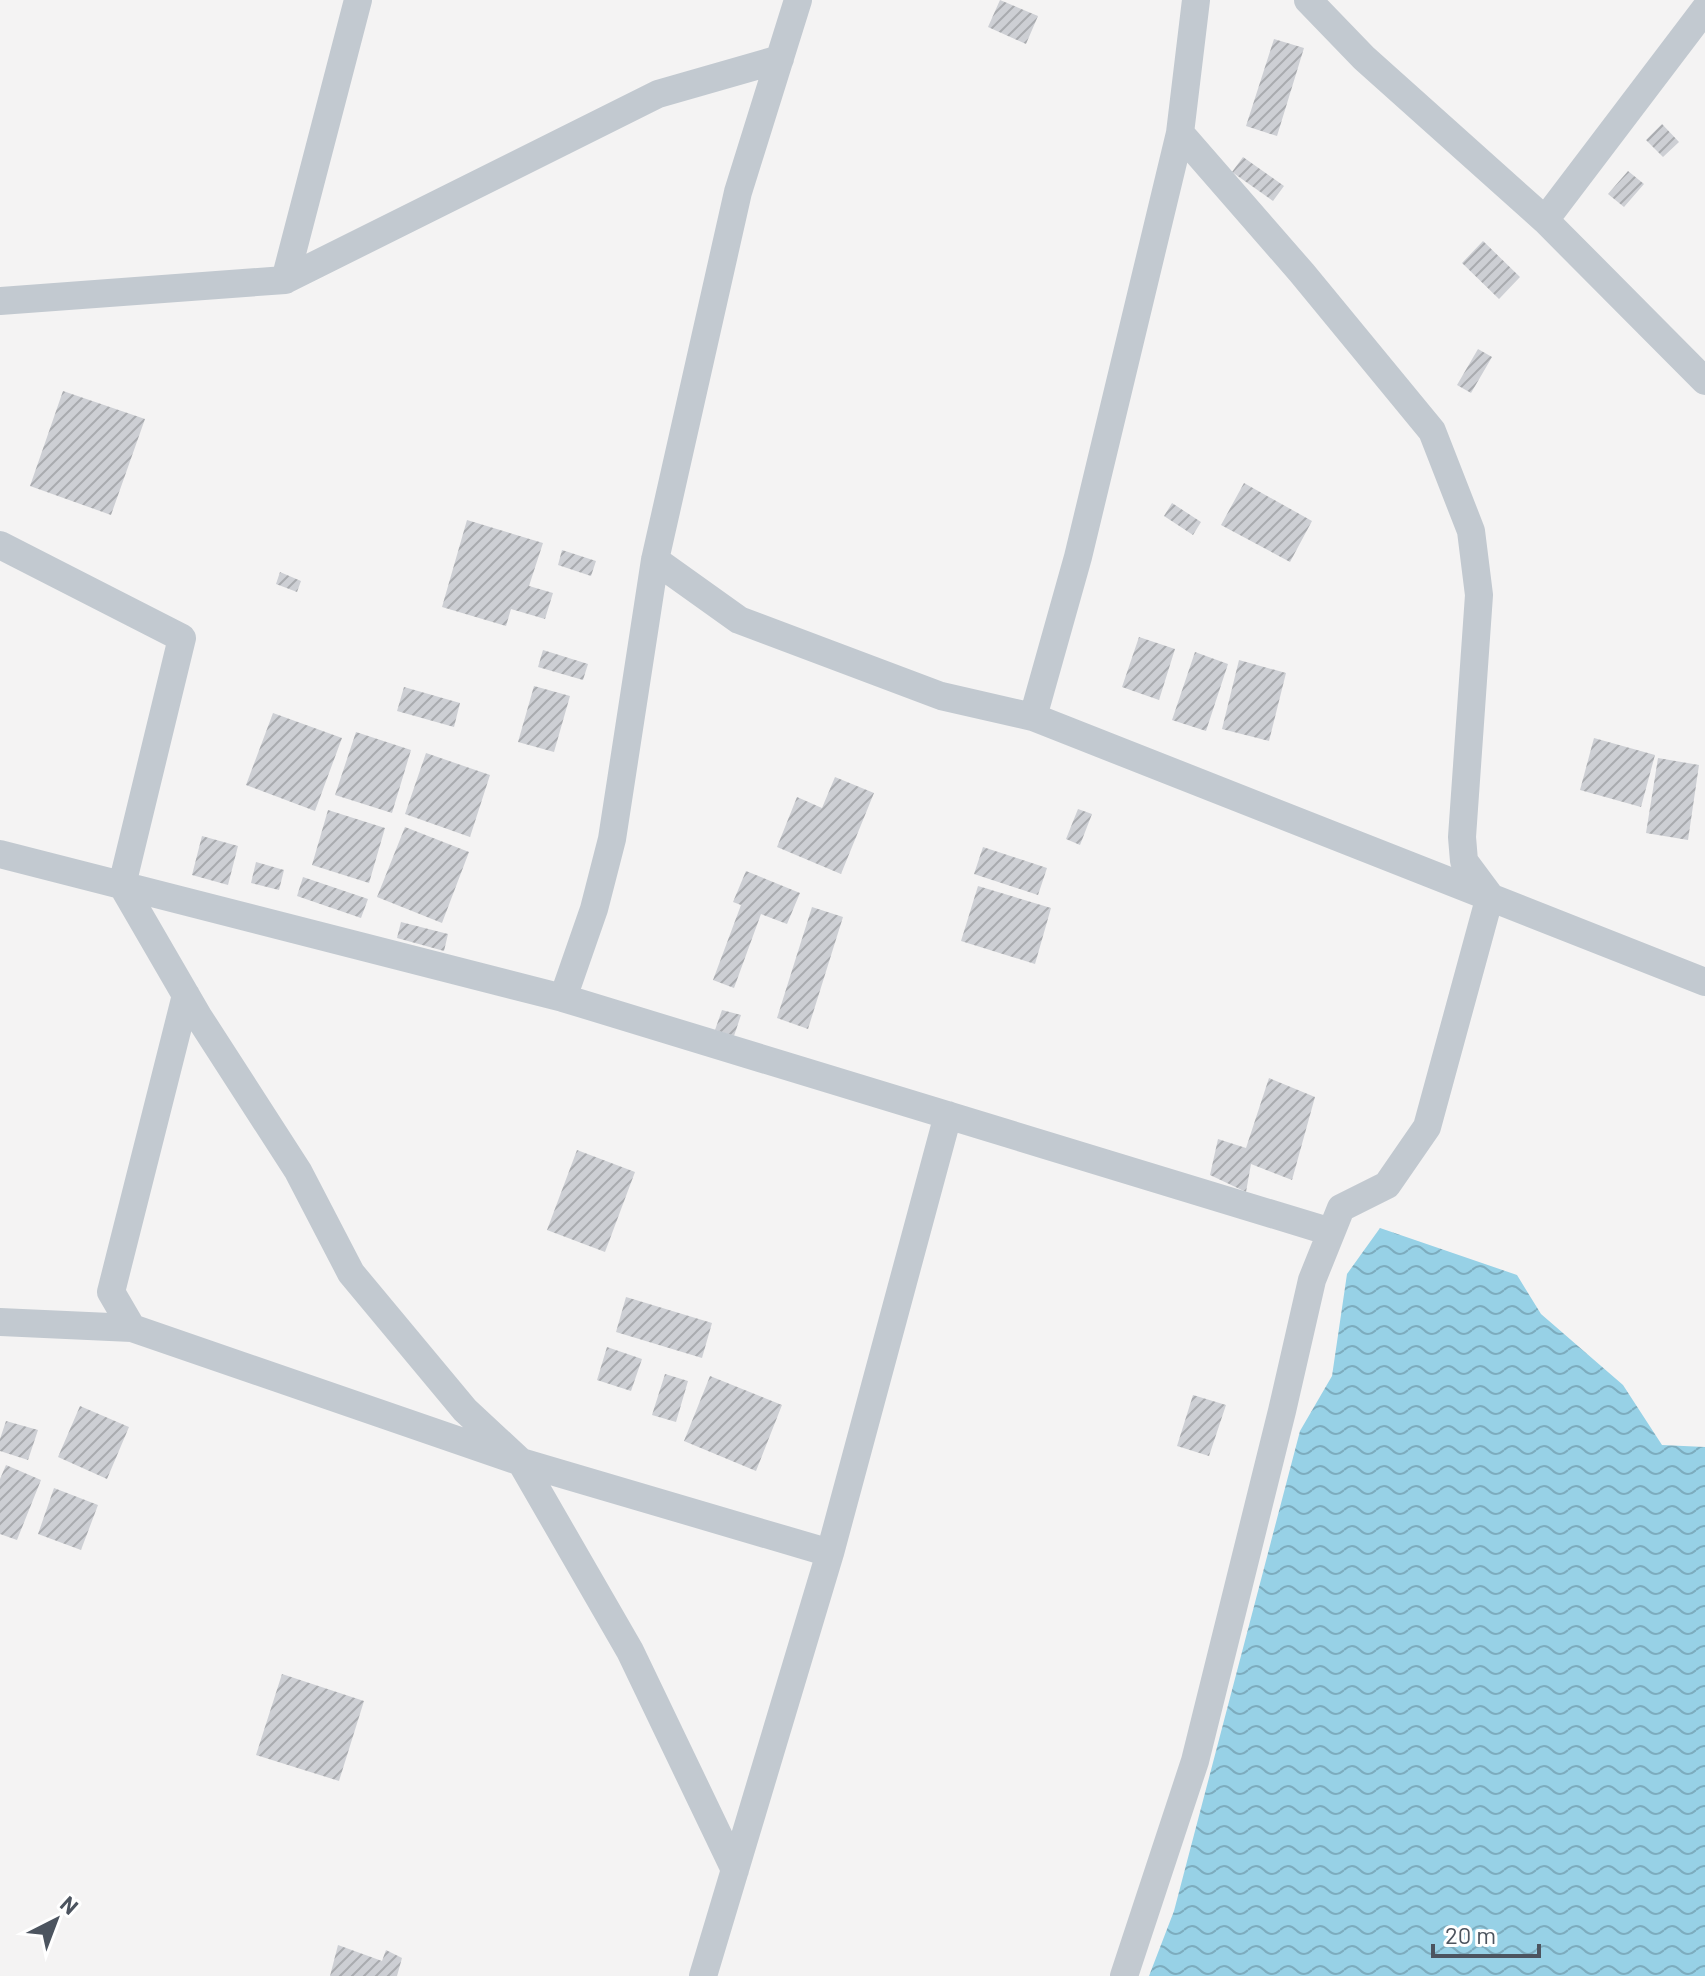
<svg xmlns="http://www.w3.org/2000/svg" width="1705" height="1976" viewBox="0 0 1705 1976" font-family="Barlow,sans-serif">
<defs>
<pattern id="water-waves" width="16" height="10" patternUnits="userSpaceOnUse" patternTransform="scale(2)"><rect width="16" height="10" fill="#97d1e6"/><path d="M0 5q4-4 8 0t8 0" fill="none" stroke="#7dacbe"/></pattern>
<pattern id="building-hatch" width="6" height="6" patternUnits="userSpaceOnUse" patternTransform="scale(2)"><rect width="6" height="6" fill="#cdcfd4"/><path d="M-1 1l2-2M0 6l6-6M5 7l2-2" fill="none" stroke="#a9abaf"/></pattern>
</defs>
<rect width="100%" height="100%" fill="#f4f3f3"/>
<path fill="url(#water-waves)" d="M1380,1228L1517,1275L1541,1314L1623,1385L1662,1445L1705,1447V1976H1149L1174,1911L1300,1431L1332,1376L1347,1274Z"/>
<path fill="url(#building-hatch)" d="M1000,0L1038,16L1026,44L988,27Z
M1274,39L1304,48L1277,136L1246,126Z
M1662,124L1679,142L1663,157L1646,140Z
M1243,157L1284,186L1273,201L1232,172Z
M1628,171L1644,184L1624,207L1608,194Z
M1483,241L1520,277L1499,299L1462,263Z
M1478,349L1492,357L1471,393L1457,385Z
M63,391L145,419L111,515L30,486Z
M1244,483L1312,521L1290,562L1221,525Z
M1172,503L1201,522L1193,535L1164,516Z
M467,520L543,543L529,586L553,593L545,619L511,609L506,626L442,607Z
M562,550L596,561L591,576L558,565Z
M280,572L301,581L297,592L276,584Z
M1139,637L1175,649L1159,700L1122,687Z
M543,650L588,664L583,680L538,667Z
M1195,652L1228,664L1206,731L1172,720Z
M1239,660L1286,673L1269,741L1222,729Z
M534,686L570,696L554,752L518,742Z
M404,687L460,703L454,727L397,711Z
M273,713L342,738L315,811L246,785Z
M356,732L411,750L392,813L335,795Z
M1594,738L1655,755L1641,807L1580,790Z
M426,753L490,775L470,837L405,814Z
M1658,758L1699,765L1688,840L1646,833Z
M835,777L874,793L841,874L777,847L797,797L822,808Z
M1078,809L1092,814L1080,845L1066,839Z
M328,810L385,828L369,883L312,865Z
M405,827L469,852L442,923L377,897Z
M202,836L238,846L228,885L192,875Z
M983,847L1047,868L1038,895L974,874Z
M256,862L284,870L279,890L251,883Z
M746,871L800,893L787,924L761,914L734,988L713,980L741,905L733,902Z
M303,877L368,899L361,918L297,896Z
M978,886L1051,908L1035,964L961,941Z
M812,907L843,917L808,1029L777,1018Z
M401,922L448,934L444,951L397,938Z
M722,1010L741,1015L734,1036L715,1030Z
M1269,1078L1315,1097L1292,1180L1251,1164L1246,1192L1210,1175L1218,1139L1246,1148Z
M577,1150L635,1172L605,1252L547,1230Z
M626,1297L712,1323L702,1358L616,1332Z
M607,1347L642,1359L631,1391L597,1380Z
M665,1374L688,1381L676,1422L652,1415Z
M710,1376L782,1405L756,1471L684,1441Z
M1193,1395L1226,1405L1209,1456L1177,1446Z
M80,1406L129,1427L107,1479L58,1457Z
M6,1421L38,1430L28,1460L0,1451V1439Z
M6,1465L41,1480L17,1540L0,1534V1479Z
M54,1488L98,1505L81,1550L38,1534Z
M282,1674L364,1701L339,1781L256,1755Z
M338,1945L382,1961L386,1950L402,1958L397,1976H330Z"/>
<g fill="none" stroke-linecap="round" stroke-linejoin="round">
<path stroke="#c2c9d0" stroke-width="28" d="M358,0L285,280L658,94L780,59
M798,0L738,192L655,560L612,839L594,909L563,998L1331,1232
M1308,0L1364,58L1545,220L1705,9
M1180,133L1078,557L1033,717L1705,982
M1545,220L1705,381
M0,301L285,280
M0,545L182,638L122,885L198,1016L298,1171L351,1273L465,1410L521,1462L830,1553
M655,560L739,620L941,696L1033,717
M0,854L563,998
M186,995L111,1292L132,1328L521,1462L630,1651L735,1870
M0,1322L132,1328
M703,1976L830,1553L948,1115
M1124,1976L1195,1761L1282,1411L1312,1280L1341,1208L1387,1185L1427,1127L1490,896L1464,861L1462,837L1479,595L1471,531L1432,431L1302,273L1180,133L1196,0"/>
</g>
<g transform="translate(56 1920) rotate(42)" stroke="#ffffff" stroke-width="6" paint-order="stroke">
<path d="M0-6L14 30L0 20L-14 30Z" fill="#4c545f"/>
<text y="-12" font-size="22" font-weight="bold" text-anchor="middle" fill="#4c545f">N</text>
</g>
<path d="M1433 1944v12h106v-12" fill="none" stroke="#4c545f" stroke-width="4"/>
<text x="1445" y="1944" font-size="24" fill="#4c545f" stroke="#ffffff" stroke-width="6" paint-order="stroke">20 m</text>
</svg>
